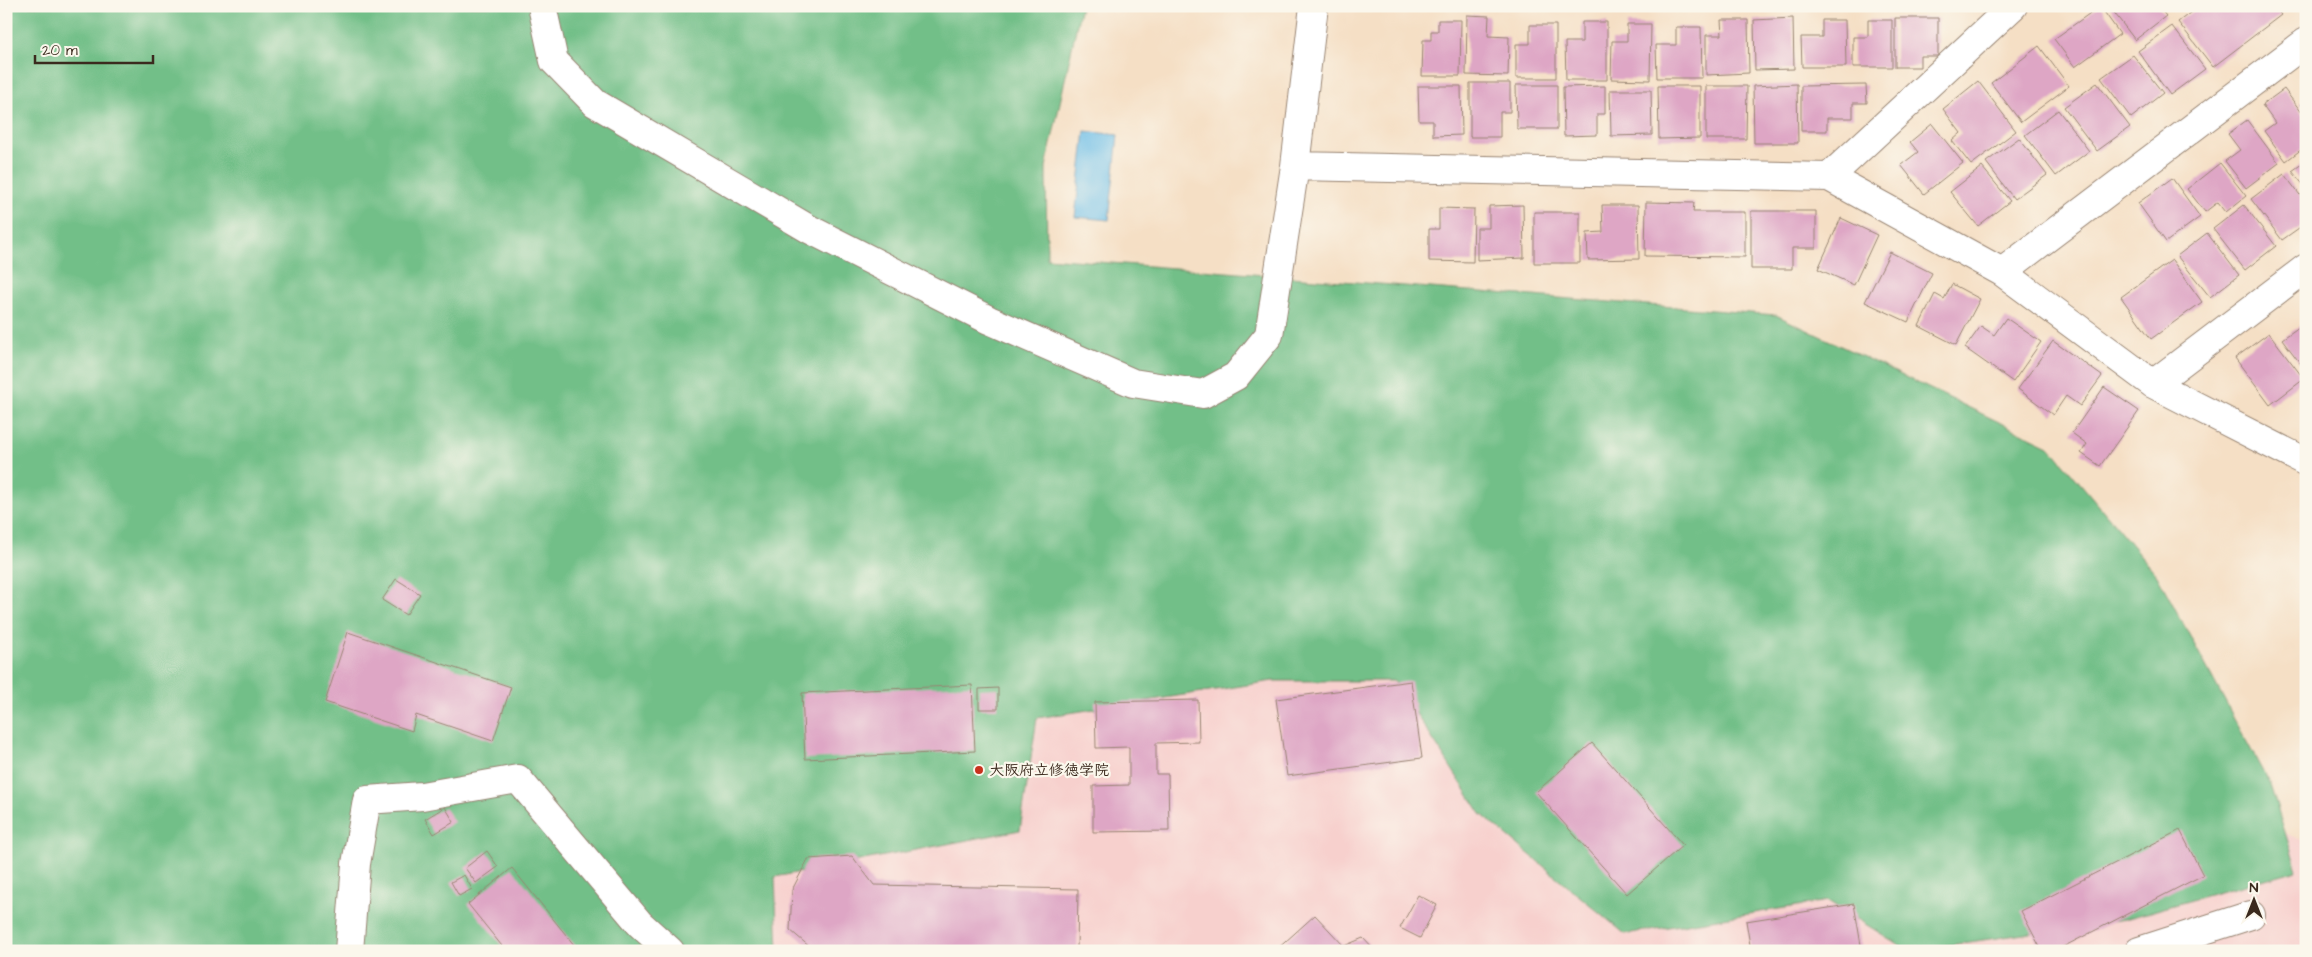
<svg xmlns="http://www.w3.org/2000/svg" width="2312" height="957" viewBox="0 0 2312 957" font-family="'Architects Daughter','Klee One',sans-serif">
<rect width="100%" height="100%" fill="#fbf7ec"/>
<filter id="ink" filterUnits="userSpaceOnUse"><feTurbulence type="fractalNoise" baseFrequency=".02" numOctaves="2"/><feDisplacementMap in="SourceGraphic" scale="10" xChannelSelector="R" yChannelSelector="G"/><feConvolveMatrix kernelMatrix="1 2 1 2 8 2 1 2 1" color-interpolation-filters="sRGB"/></filter>
<filter id="wash" filterUnits="userSpaceOnUse"><feTurbulence type="fractalNoise" baseFrequency=".0096" numOctaves="4" result="noise"/><feDisplacementMap in="SourceGraphic" scale="20" xChannelSelector="R" yChannelSelector="G"/><feGaussianBlur stdDeviation="1.12" result="paint"/><feColorMatrix in="noise" values="0 0 0 0 0 0 0 0 0 0 0 0 0 0 0 0 0 1.4 0 .05"/><feComposite in="paint" operator="in"/></filter>
<g filter="url(#wash)">
<rect width="100%" height="100%" fill="#f5dfc5"/>
<path fill="#f7d0cd" d="M1383,638L2205,800L2306,842V951H178L214,800Z"/>
<path fill="#72bf88" stroke="#567453" d="M6,6H1081L1046,167L1047,258L1776,315L2049,446L2157,575L2270,785L2297,870L2125,919L1909,951L1828,901L1625,934L1481,814L1395,681H1273L1037,718L1020,830L775,877L778,951H6Z"/>
<path fill="#6cbde7" stroke="#547482" d="M1085,131L1118,135L1109,220L1075,217Z"/>
<g id="blocks">
<path fill="#dea6c5" d="M2100,6L2120,34L2075,67L2054,39Z
M2109,6H2158L2166,16L2135,40Z
M2199,6H2274L2281,15L2213,67L2178,22Z
M1467,15L1489,16L1488,36L1509,37L1508,76L1466,75Z
M1793,18L1794,69L1755,70L1754,20Z
M1895,18H1938V56H1920V67H1895Z
M1438,20H1461L1460,76H1422L1423,40H1431V31H1438Z
M1721,20H1748L1749,73L1706,75V35H1722Z
M1822,20H1845L1846,67H1802L1801,37H1822Z
M1868,20H1892V67H1853V37H1868Z
M1582,22H1607V80H1566L1565,42H1582Z
M1627,24H1651L1650,80L1611,79L1612,41H1627Z
M1530,25H1556V78H1516V44H1530Z
M2172,26L2205,69L2170,95L2138,51Z
M1676,27H1701L1702,78H1657L1656,45H1676Z
M2039,46L2069,86L2021,122L1991,83Z
M2133,55L2163,93L2131,118L2101,78Z
M1978,81L2016,131L1971,165L1952,141L1961,133L1943,109Z
M1470,83H1510V112H1500V137H1470Z
M2097,83L2130,127L2097,151L2064,107Z
M1797,84L1798,143H1754L1753,86Z
M1516,85H1557V129H1517Z
M1866,85L1867,103H1853V118H1827V131H1801V86Z
M1418,86H1461L1462,135L1433,136V121H1419Z
M1605,86V114H1597V135L1564,136L1563,87Z
M1658,86H1700V138L1659,139Z
M1706,86H1747L1746,139H1706Z
M2284,89L2306,118V146L2286,161L2264,131L2275,123L2262,105Z
M1610,90H1651L1652,135L1611,136Z
M2306,97V110L2300,103Z
M2058,110L2089,151L2056,176L2025,135Z
M2247,120L2279,163L2246,188L2225,161L2240,150L2228,134Z
M1932,124L1963,163L1924,194L1901,165L1918,152L1910,142Z
M2019,138L2047,175L2014,199L1986,162Z
M2306,161V188L2292,171Z
M2220,163L2246,196L2226,212L2218,202L2205,212L2187,189Z
M1982,167L2010,201L1978,226L1950,192Z
M2284,174L2306,203V223L2282,240L2251,199Z
M2172,178L2200,217L2166,242L2138,203Z
M1646,202L1694,203L1693,212H1745V257L1645,256Z
M1523,205L1524,258L1477,260V228H1489V206Z
M1602,205H1638L1639,259L1588,260L1587,233L1603,232Z
M2244,205L2276,246L2245,270L2213,229Z
M1439,208L1474,209L1473,262L1429,261V229H1439Z
M1751,211H1816V248H1792V269H1751Z
M1534,212H1580V263H1534Z
M1841,218L1877,235L1854,285L1818,269Z
M2207,233L2239,275L2210,297L2177,256Z
M1890,252L1932,273L1908,322L1865,302Z
M2172,260L2202,302L2151,339L2121,297Z
M1952,284L1980,299L1956,345L1919,326L1935,294L1944,299Z
M2006,318L2041,342L2013,382L1965,348L1981,326L1994,335Z
M2306,322V371L2282,339Z
M2269,333L2304,379L2270,405L2235,358Z
M2053,341L2102,376L2080,406L2066,396L2053,415L2018,389Z
M2104,387L2139,411L2100,466L2081,453L2087,444L2072,433Z
M396,579L420,594L406,615L382,600Z
M348,632L511,687L493,741L416,715L412,731L325,702Z
M1411,681L1422,758L1287,776L1276,699Z
M972,685L975,751L805,759L802,693Z
M998,688V709H979V689Z
M1198,700L1199,742L1156,743V774H1168L1169,831L1093,832V786L1129,785V747L1096,748L1095,702Z
M1592,743L1683,845L1627,894L1536,792Z
M445,807L454,822L434,834L425,819Z
M2180,830L2203,875L2055,951H2042L2021,911Z
M487,851L498,867L476,883L465,868Z
M852,856L874,885L1078,889L1077,951H811V948L790,930L792,890L808,859Z
M512,868L579,951H506L468,904Z
M464,875L472,889L459,896L451,882Z
M1418,895L1437,905L1420,938L1400,928Z
M1854,904L1862,951H1751L1746,921Z
M1315,915L1344,946L1363,938L1375,951H1275Z"/>
</g>
</g>
<g filter="url(#ink)">
<use href="#blocks" fill-opacity="0" stroke="#988472" stroke-width="1"/>
<g fill="none" stroke-linecap="round" stroke-linejoin="round">
<defs>
<path id="minor" d="M542,6L554,61L595,103L809,229L989,320L1133,383L1203,394L1236,376L1269,335L1295,166L1314,6
M1295,166L1829,177L2002,272L2153,384L2306,462
M1829,177L2013,6
M2002,272L2306,42
M2153,384L2306,268
M349,951L356,864L367,800L422,796L518,779L640,924L670,951
M2139,951L2251,915"/>
</defs>
<use href="#minor" stroke="#988472" stroke-width="30"/>
<use href="#minor" stroke="#fff" stroke-width="28"/>
</g>
</g>
<circle fill="#c8321e" stroke="#fbf7ec" stroke-width="2" cx="979" cy="770" r="5"/>
<g text-anchor="middle" stroke-width="4.5" stroke-linejoin="round" paint-order="stroke">
<g font-size="15" font-weight="bold" fill="#3b2a1e" stroke="#fbf7ec" text-anchor="start">
<text x="989" y="775">大阪府立修徳学院</text>
</g>
</g>
<rect width="2312" height="957" fill="none" stroke="#fbf7ec" stroke-width="25"/>
<g transform="translate(2254 900)" stroke="#fbf7ec" stroke-width="4" paint-order="stroke">
<path d="M0-4L9 19L0 12L-9 19Z" fill="#3b2a1e"/>
<text y="-8" font-size="14" font-weight="bold" text-anchor="middle" fill="#3b2a1e">N</text>
</g>
<path d="M35 55v8h118v-8" fill="none" stroke="#3b2a1e" stroke-width="2.5"/>
<text x="42" y="55" font-size="15" fill="#3b2a1e" stroke="#fbf7ec" stroke-width="4" paint-order="stroke">20 m</text>
</svg>
